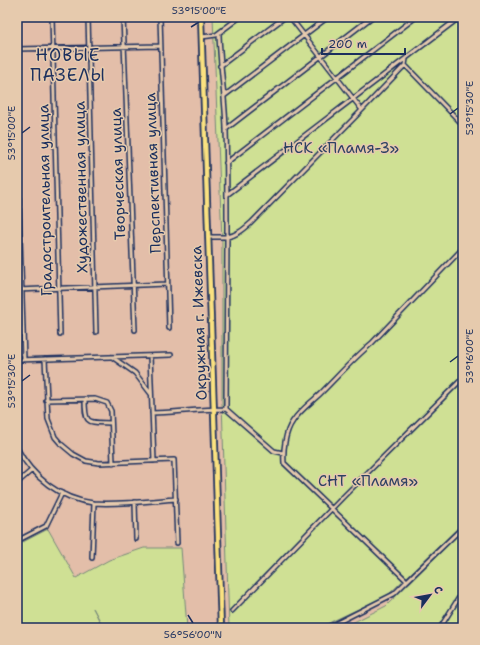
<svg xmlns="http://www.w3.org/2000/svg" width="480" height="645" viewBox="0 0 480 645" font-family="'Shantell Sans',sans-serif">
<rect width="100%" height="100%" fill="#e3bea9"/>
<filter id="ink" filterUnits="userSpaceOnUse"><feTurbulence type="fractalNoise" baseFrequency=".025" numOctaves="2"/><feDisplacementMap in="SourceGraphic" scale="8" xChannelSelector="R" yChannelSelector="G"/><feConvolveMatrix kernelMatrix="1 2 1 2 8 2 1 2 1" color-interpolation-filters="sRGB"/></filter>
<g filter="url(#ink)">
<path fill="#cfe094" stroke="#758879" d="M213,17H463V523L388,595L318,628H229L222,401V240Z
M48,529L76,578L109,560L144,548H181L187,628H104L93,608L103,628H17V545Z
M463,530V628H342L386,606Z"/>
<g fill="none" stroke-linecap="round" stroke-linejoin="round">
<defs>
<path id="minor" d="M52,17L60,334
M88,17L96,332
M123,17L135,330
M160,17L169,328
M290,17L362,110L405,65L406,59
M219,34C220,65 225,97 226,129C227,165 227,201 227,237C237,235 243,230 251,223L362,110
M202,37L216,35L240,17
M17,49L160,46
M405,65L463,125
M220,66L285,17
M224,96L328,17
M226,129L372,17
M17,142L24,360
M226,163L416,17
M228,194L460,17
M208,237H227L226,409
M17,290L167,284
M17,330H23
M150,356L154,461
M112,357L135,373L151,394
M45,359L48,419L55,437L61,444L73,454L86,461L99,463L174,460L177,543
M17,360L171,355
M85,399C85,425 87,422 111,423
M46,400L95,399L107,403L111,411L113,463
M152,413C177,412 201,409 226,409L274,451L283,453
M17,448C32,477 60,499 93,503C118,505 150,501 176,499
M17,483L32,470
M135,502L136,539
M17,541L46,526L62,493
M92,558L94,503
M407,581L463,527
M232,611L345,495L463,378
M327,628L394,594L407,581L284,463C283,450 285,432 293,421C300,410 312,402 321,393C338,376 354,358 372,343L463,248
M440,628L463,591"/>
<path id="primary" d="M201,17L221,628"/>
</defs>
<use href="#minor" stroke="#1b2f5e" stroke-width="6"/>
<use href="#primary" stroke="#1b2f5e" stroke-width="8"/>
<use href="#minor" stroke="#e6caad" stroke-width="3"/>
<use href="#primary" stroke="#fae180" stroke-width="4.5"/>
</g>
</g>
<path fill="none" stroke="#1b2f5e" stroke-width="1.5" d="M191,27L199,22M450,114L458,108M22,133L30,127M450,362L458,356M22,381L30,375M188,615L193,623"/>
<g text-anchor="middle" stroke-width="3" stroke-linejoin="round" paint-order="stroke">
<g font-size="15" fill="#2d4163" stroke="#e6caad">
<text x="341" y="153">НСК «Пламя-3»</text>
<text x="368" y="486">СНТ «Пламя»</text>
</g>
<g font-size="15" fill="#1b2f5e" stroke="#e6caad">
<text transform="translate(153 173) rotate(-92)" y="5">Перспективная улица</text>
<text transform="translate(118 174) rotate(-92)" y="5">Творческая улица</text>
<text transform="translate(81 187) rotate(-91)" y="5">Художественная улица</text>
<text transform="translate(45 200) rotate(-91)" y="5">Градостроительная улица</text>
<text transform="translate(199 323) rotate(-92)" y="5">Окружная г. Ижевска</text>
</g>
<g font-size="17" letter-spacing="1" fill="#1b2f5e" stroke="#e6caad">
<text x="68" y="61">НОВЫЕ<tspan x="68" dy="20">ПАЗЕЛЫ</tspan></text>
</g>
</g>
<rect width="480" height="645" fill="none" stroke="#e6caad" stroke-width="44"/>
<g transform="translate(430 595) rotate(58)" stroke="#e6caad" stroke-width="3" paint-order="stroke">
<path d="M0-3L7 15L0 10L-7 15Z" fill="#1b2f5e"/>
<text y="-6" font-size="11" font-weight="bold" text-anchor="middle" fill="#1b2f5e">С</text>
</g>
<path d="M322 48v6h83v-6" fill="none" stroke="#1b2f5e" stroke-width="2"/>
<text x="328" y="48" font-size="12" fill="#1b2f5e" stroke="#e6caad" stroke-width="3" paint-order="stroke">200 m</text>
<rect x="22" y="22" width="436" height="601" fill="none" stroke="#1b2f5e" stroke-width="1.5"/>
<g font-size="10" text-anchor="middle" fill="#1b2f5e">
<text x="199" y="14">53°15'00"E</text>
<text transform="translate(469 108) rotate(-90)" y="4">53°15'30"E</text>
<text transform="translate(11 133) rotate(-90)" y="4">53°15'00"E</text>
<text transform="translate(469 356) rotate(-90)" y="4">53°16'00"E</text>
<text transform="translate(11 381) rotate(-90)" y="4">53°15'30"E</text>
<text x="193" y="638">56°56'00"N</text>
</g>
</svg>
